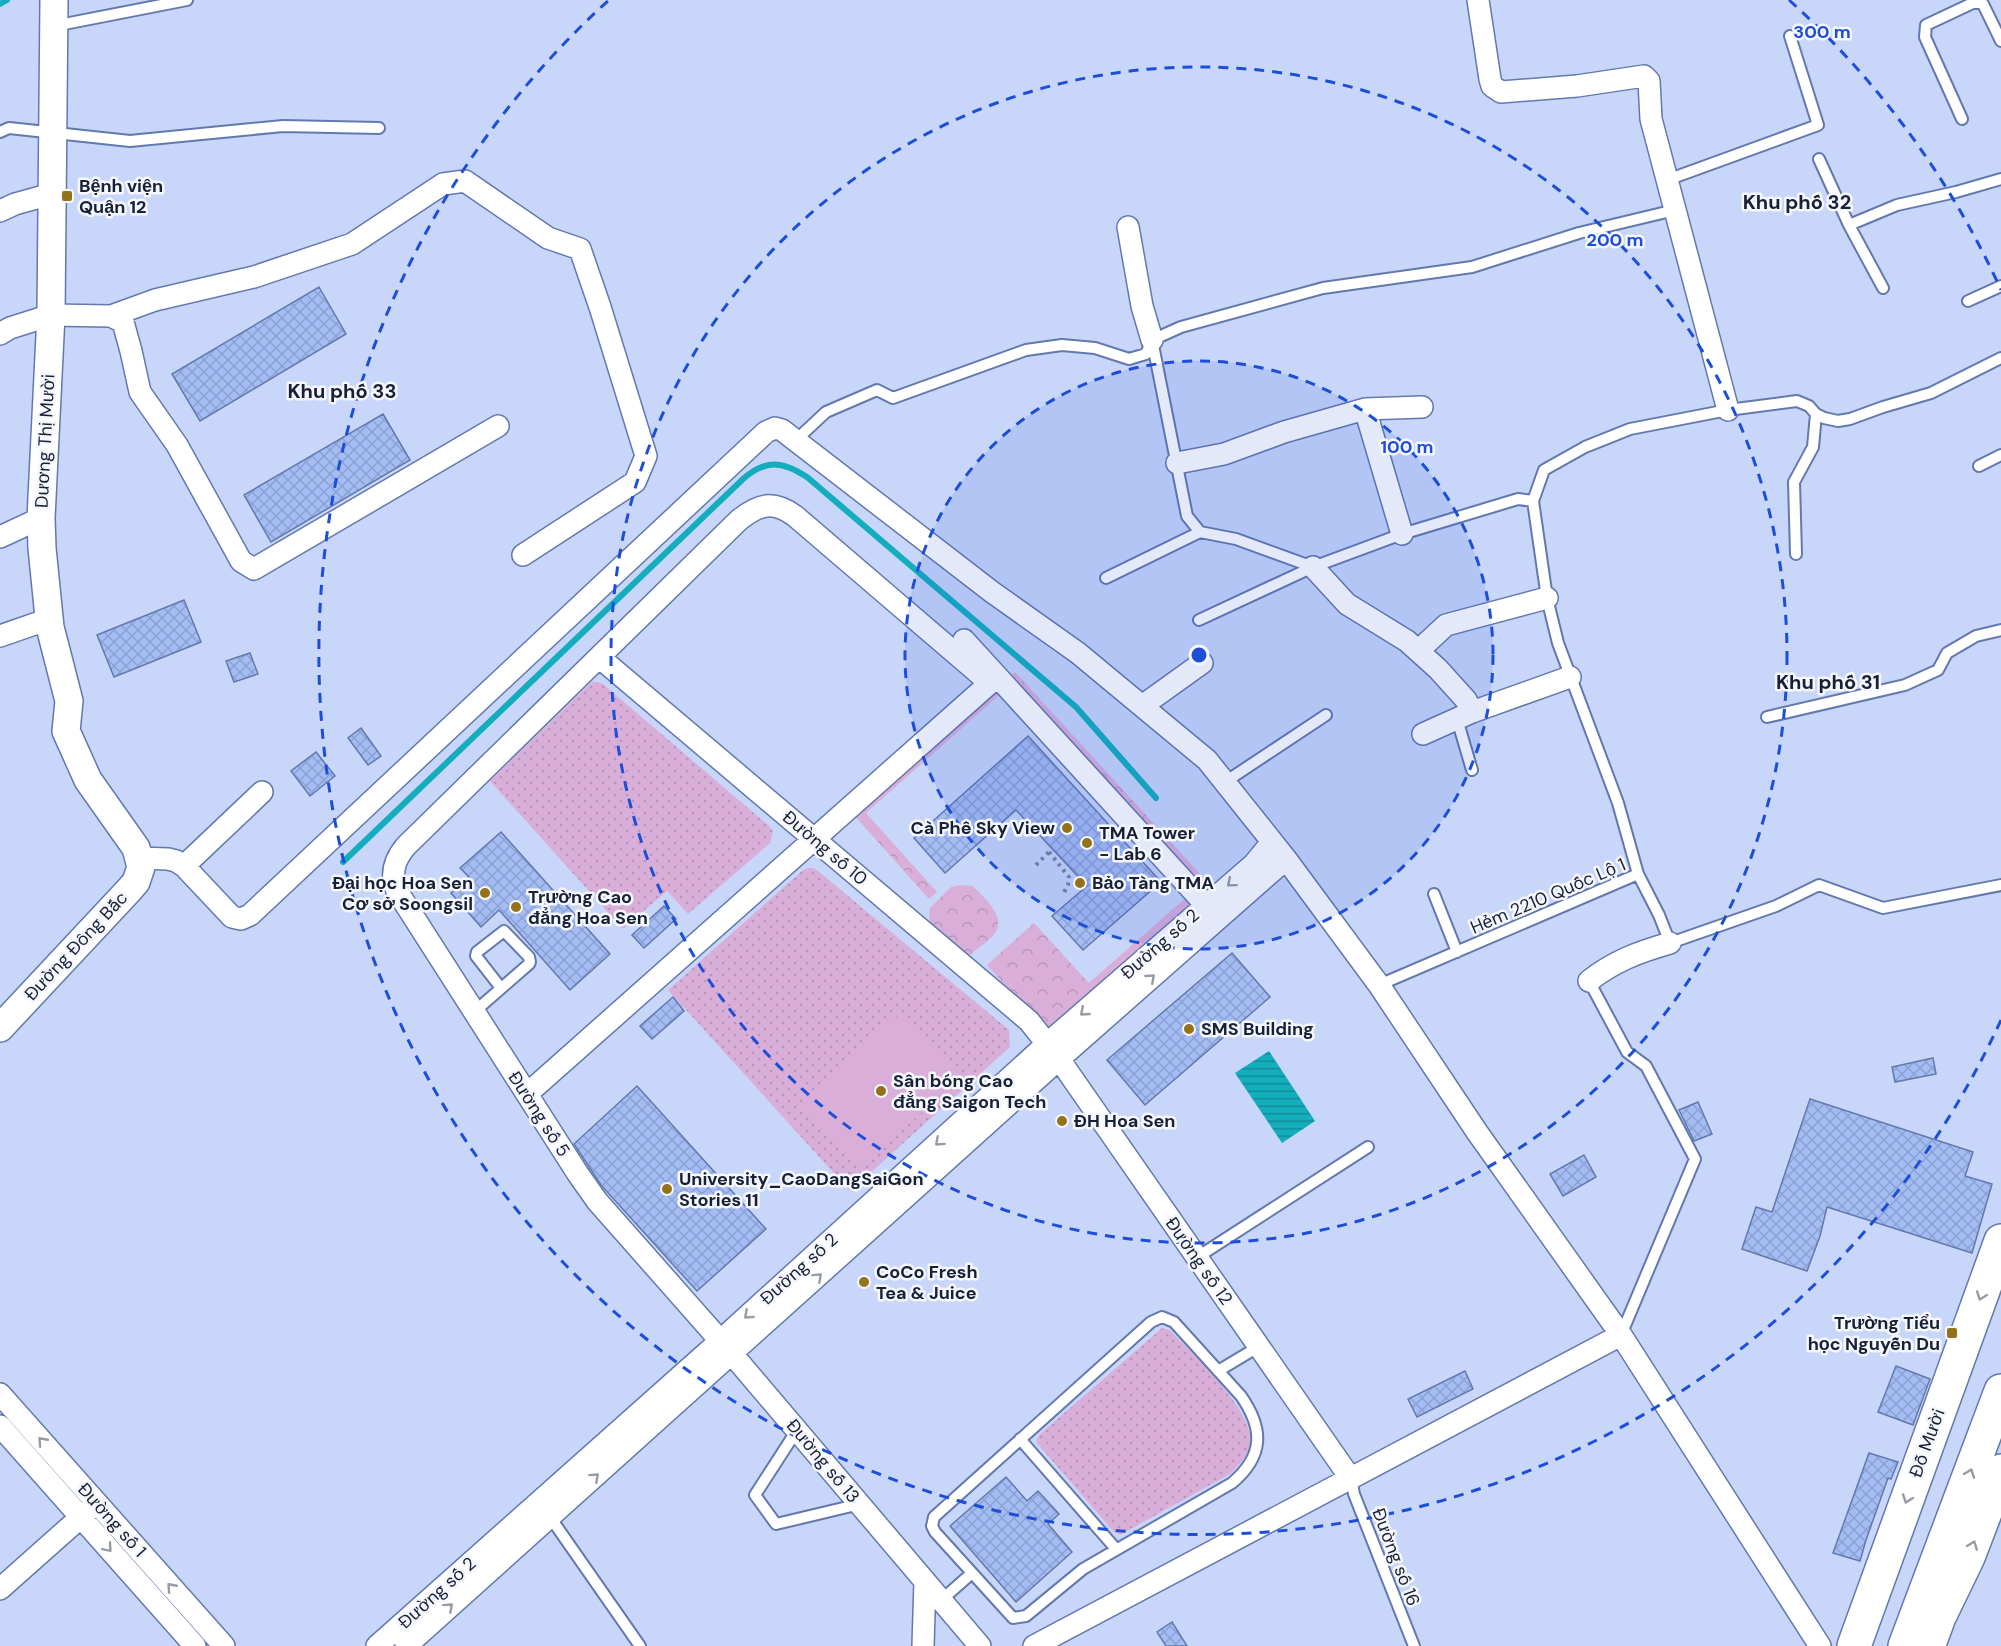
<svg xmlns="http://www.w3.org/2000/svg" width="2001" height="1646" viewBox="0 0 2001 1646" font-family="'DM Sans',sans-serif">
<defs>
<pattern id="grass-dots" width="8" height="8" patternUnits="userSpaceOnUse" patternTransform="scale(1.5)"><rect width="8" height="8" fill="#d9afd9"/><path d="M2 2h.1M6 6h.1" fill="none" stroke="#ba96bb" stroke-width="1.8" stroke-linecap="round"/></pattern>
<pattern id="park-crowns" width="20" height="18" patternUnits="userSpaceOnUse" patternTransform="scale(1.5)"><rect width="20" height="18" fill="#d9afd9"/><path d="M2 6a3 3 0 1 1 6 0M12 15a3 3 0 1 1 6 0" fill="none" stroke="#ba96bb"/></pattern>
<pattern id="water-rules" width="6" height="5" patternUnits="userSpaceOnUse" patternTransform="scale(1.5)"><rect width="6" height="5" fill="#14adbd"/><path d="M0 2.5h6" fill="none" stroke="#118c9a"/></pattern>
<pattern id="building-cross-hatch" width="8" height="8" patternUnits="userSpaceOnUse" patternTransform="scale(1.5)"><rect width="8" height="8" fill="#a4bcf4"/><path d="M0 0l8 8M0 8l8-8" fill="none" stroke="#8ca1d2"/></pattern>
</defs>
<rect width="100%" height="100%" fill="#c7d6f9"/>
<path fill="url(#grass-dots)" d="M592,682H597L603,684L769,826L773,831L770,843L688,914L667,891L623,929L490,781Z
M808,868H813L818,871L1009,1030L1010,1047L850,1191L668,990L803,870Z
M1162,1328L1170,1330C1191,1353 1256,1412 1250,1444C1248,1456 1238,1466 1230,1474L1120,1535L1114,1532L1036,1442L1039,1435Z"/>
<path fill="url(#park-crowns)" d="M1015,672L1212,887L1049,1034L987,965L1034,923L1089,983L1198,887L1014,682L866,813L937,892L929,899L853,814Z
M962,885L973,886C983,897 1007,916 995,933C989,941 978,948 970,955H960L930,922L929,914L930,908L951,887Z"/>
<path fill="#d9afd9" d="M901,1013L960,1078L859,1169L801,1103Z"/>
<path fill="url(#water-rules)" d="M1269,1051L1315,1121L1282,1143L1235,1073Z"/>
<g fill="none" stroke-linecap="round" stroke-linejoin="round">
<path stroke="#14adbd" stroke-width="6" d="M0,4L7,0
M343,862L743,479C766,459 782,461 807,477L1076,707L1156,798"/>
</g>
<path fill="url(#building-cross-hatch)" stroke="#6379ad" stroke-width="1.5" d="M319,287L346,334L200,421L172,374Z
M383,414L410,460L271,542L244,495Z
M184,600L201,642L114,677L97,635Z
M250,653L258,674L234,682L226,661Z
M361,728L381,756L368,765L348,738Z
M1028,736L1161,882L1083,950L1052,916L1087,886L1016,810L945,873L914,838Z
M316,752L335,776L310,796L291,771Z
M501,832L610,954L570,990L499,910L481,927L451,893L469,877L460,868Z
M664,906L676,919L644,948L632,935Z
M1232,953L1270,997L1145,1105L1107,1060Z
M673,997L684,1011L652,1039L640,1026Z
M1933,1058L1936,1074L1895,1082L1892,1067Z
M637,1086L766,1229L697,1291L601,1185L574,1144Z
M1810,1099L1973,1152L1965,1176L1992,1184L1972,1253L1827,1207L1820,1236L1807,1271L1742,1249L1756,1207L1772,1212Z
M1698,1102L1712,1134L1694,1141L1679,1110Z
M1584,1155L1596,1177L1563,1196L1550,1174Z
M1896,1366L1930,1379L1913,1425L1878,1412Z
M1465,1371L1473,1389L1417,1417L1408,1399Z
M1869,1453L1898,1462L1891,1479L1888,1478L1866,1540L1860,1561L1833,1553Z
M1006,1477L1027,1501L1038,1491L1059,1514L1048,1524L1072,1552L1016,1602L950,1526Z
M1172,1622L1187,1646H1166L1157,1632Z"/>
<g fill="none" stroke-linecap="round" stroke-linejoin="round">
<defs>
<path id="service" d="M54,26L187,0
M1962,119L1925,37L1926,25L1975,2L1983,4L2001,41
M0,132L9,128L130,141L283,126L379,128
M1819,159L1849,225L1883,288
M1667,180L1818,125L1790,36
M1849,225L1897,205L1956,192L2001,179
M1968,301L2001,286
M1152,340L1187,516L1200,532
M796,440L826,412L877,390L893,398L1026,350L1062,345L1095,348L1129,359L1146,354L1152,340L1181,327L1323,288L1472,267L1579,233L1675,210
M1979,466L2001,455
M1796,554L1794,482L1813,447L1816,414
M1106,578L1200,532L1236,539L1313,567
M1199,620L1313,567L1402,534L1518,499L1533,501
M1767,717L1905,685L1938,670L1947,653L1976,636L2001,630
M1457,719L1472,770
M1225,782L1326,715
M1638,874L1618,803L1558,643L1547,598L1533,501L1544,470L1585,447L1630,429L1728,410L1797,401L1809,406L1816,414L1824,418L1838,421L1850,419L1883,407L1931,393L2001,358
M1434,894L1457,952
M1589,981L1627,1052L1646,1066L1695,1159L1621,1335
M1379,985L1638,874L1659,915L1670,943L1776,906L1819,885L1883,908L2001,885
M474,1012L529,964L530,962L529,957L504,931L477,952L476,956L501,988
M1196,1258L1368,1147
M1162,1317L1174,1322L1241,1396C1264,1429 1264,1456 1232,1483L1083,1569L1026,1616L1013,1618L935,1532L932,1526L934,1517L1151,1322Z
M1218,1371L1258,1347
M797,1430L755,1495L776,1524L860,1504
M1020,1439L1116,1549
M1351,1479L1354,1494L1414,1646
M550,1517L640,1646
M938,1603L972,1573"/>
<path id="minor" d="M1478,0L1490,79L1492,86L1501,92L1577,86L1644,76L1649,81L1651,119L1728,410
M0,211L15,204L51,194
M1128,227L1142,306L1152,340
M111,316L155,300L254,277L352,244L443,184L465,181L548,238L580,249L600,307L646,456L635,482L523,555
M0,334L10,328L51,315L111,316L123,322L131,351L140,392L177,445L241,561L254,569L498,426
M1365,409L1402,534
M1177,463L1224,454L1284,432L1365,409L1422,407
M0,537L41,518
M1313,567L1347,604L1407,641L1438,669L1466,700L1472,712L1570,677
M0,636L49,619
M964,640L1214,914
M1418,651L1446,625L1547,598
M599,657L1029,1021L1059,1059L1351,1479
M1142,706L1202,663
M1423,734L1472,712
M140,858L168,859L176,861L184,866L232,917L241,919L250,915L766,432L775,428L782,430L992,592L1078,653L1207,760L1286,859L1379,985L1477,1132L1621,1335L1820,1646
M184,866L262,792
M1589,981C1614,961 1639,952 1670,943
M527,1094L990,683L795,516C773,500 759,504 739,520L406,846C394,860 390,874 397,891L578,1174L597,1201L732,1354L980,1646
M0,1394L224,1646
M0,1426L195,1646
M0,1589L90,1509
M377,1646L720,1341L1048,1043L1254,864L1272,842
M406,1646L1059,1059L1286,859
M923,1646L925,1581
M1034,1646L1621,1335"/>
<path id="tertiary" d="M0,1028L130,889L136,882L141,867L136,848L88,780L66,731L69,701L50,627L42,548L41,518L51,315L54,0"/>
<path id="trunk" d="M1929,1644L1939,1617L1968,1557L2001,1471
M1854,1646L2001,1241
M1905,1646L2001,1391"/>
</defs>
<use href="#service" stroke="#6379ad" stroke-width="14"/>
<use href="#minor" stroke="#6379ad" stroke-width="24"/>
<use href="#tertiary" stroke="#6379ad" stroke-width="30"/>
<use href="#trunk" stroke="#6379ad" stroke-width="36"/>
<path stroke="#7884a1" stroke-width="4" stroke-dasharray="3 4.5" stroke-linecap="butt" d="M1049,852L1069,877L1068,885L1063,894
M1036,865L1052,849"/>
<use href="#service" stroke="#fff" stroke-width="10"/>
<use href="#minor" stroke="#fff" stroke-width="21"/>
<use href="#tertiary" stroke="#fff" stroke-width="27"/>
<use href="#trunk" stroke="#fff" stroke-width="33"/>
</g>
<defs><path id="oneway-chevron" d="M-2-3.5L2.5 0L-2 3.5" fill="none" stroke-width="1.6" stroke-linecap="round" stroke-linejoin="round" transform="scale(1.5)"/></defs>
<g stroke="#979ba4">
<use href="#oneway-chevron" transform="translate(1231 883) rotate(140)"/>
<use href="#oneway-chevron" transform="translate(1151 978) rotate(-41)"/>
<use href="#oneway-chevron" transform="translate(1084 1012) rotate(139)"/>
<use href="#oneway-chevron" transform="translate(939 1142) rotate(138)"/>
<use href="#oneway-chevron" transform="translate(818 1277) rotate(-42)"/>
<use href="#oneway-chevron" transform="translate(1981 1296) rotate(110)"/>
<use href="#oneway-chevron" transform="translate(748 1315) rotate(138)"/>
<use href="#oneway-chevron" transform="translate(42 1441) rotate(-132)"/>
<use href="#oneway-chevron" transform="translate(1970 1473) rotate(-70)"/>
<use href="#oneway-chevron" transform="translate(595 1477) rotate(-42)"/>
<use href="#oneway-chevron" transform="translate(1907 1499) rotate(110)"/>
<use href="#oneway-chevron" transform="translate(1973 1545) rotate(-69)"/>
<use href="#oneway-chevron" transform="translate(108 1548) rotate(49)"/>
<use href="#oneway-chevron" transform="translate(171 1587) rotate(-132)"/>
<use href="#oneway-chevron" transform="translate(449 1607) rotate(-42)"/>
</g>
<circle cx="1199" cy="655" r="294" fill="#1d4ed8" fill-opacity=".12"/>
<g fill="none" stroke="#1d4ed8" stroke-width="3" stroke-dasharray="10 8">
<circle cx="1199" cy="655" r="294"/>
<circle cx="1199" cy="655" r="588"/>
<path d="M2001 1020A881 881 0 1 1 609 0M1789 0A881 881 0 0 1 2001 290"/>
</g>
<g fill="#937219" stroke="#f5f7fd" stroke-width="2">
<rect x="61" y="190" width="12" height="12" rx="3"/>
<circle cx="1067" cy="828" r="6"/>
<circle cx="1087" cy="843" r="6"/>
<circle cx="1080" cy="883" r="6"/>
<circle cx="485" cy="893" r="6"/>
<circle cx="516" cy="907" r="6"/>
<circle cx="1189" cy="1029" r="6"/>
<circle cx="881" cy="1091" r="6"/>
<circle cx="1062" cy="1121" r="6"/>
<circle cx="667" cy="1189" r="6"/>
<circle cx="864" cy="1282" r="6"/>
<rect x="1946" y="1327" width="12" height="12" rx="3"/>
</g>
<g text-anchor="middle" stroke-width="5" stroke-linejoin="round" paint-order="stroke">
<g font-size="18" font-weight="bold" fill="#172035" stroke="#f5f7fd" text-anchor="start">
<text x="79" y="192">Bệnh viện<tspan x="79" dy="21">Quận 12</tspan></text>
<text x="1055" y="834" text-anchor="end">Cà Phê Sky View</text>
<text x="1099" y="839">TMA Tower<tspan x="1099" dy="21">- Lab 6</tspan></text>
<text x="473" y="889" text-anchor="end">Đại học Hoa Sen<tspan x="473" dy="21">Cơ sở Soongsil</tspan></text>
<text x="1092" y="889">Bảo Tàng TMA</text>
<text x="528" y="903">Trường Cao<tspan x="528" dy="21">đẳng Hoa Sen</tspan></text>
<text x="1201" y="1035">SMS Building</text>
<text x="893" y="1087">Sân bóng Cao<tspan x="893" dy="21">đẳng Saigon Tech</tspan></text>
<text x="1074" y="1127">ĐH Hoa Sen</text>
<text x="679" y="1185">University_CaoDangSaiGon<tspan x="679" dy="21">Stories 11</tspan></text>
<text x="876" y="1278">CoCo Fresh<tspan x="876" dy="21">Tea &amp; Juice</tspan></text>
<text x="1940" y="1329" text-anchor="end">Trường Tiểu<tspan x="1940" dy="21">học Nguyễn Du</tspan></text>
</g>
<g font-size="18" fill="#172035" stroke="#f5f7fd">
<text transform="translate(45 441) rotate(-87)" y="6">Dương Thị Mười</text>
<text transform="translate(825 848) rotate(40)" y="6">Đường số 10</text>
<text transform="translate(1548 896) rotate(-23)" y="6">Hẻm 2210 Quốc Lộ 1</text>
<text transform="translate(1160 944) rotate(-41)" y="6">Đường số 2</text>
<text transform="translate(76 946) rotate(-47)" y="6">Đường Đông Bắc</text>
<text transform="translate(539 1114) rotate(57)" y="6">Đường số 5</text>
<text transform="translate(1199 1261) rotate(55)" y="6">Đường số 12</text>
<text transform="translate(799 1269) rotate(-42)" y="6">Đường số 2</text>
<text transform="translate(1927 1443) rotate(-70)" y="6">Đỗ Mười</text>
<text transform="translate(823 1461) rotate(50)" y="6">Đường số 13</text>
<text transform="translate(112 1520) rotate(48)" y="6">Đường số 1</text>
<text transform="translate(1396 1557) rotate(69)" y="6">Đường số 16</text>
<text transform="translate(437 1593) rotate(-42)" y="6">Đường số 2</text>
</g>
<g font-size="20" font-weight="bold" fill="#172035" stroke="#f5f7fd">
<text x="1797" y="209">Khu phố 32</text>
<text x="342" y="398">Khu phố 33</text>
<text x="1828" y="689">Khu phố 31</text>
</g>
</g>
<circle cx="1199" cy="655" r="9" fill="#1d4ed8" stroke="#f5f7fd" stroke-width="3"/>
<g font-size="18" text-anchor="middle" font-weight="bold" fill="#1d4ed8" stroke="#f5f7fd" stroke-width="5" stroke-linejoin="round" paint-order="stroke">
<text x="1822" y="38">300 m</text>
<text x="1615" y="246">200 m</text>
<text x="1407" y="453">100 m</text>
</g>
</svg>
